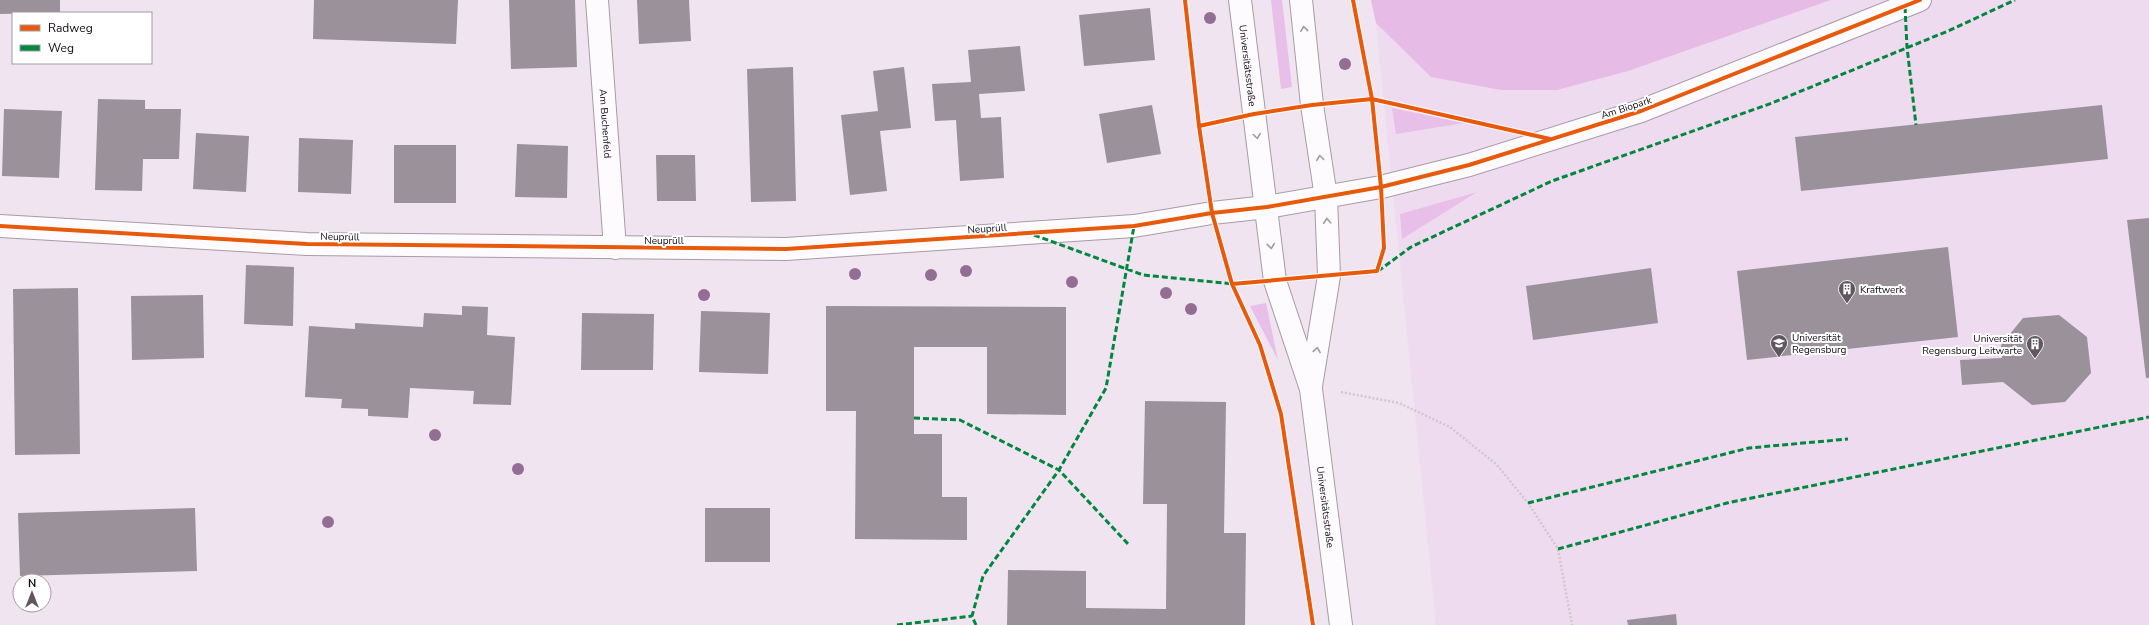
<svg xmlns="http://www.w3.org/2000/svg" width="2149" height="625" viewBox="0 0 2149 625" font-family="'Nunito Sans',sans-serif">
<rect width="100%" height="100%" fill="#f0e4f0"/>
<path fill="#efdbef" d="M1371,0H2149V625H1436L1376,23Z"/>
<path fill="#e8bfe8" d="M1271,0H1282L1292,87L1281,89Z
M1392,108L1464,123L1396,134Z
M1477,192L1402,239L1400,214Z
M1266,303L1278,360L1250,306Z"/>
<path fill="#e6bce6" d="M1371,0H1831L1628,71L1557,90H1501L1431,77L1376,23Z"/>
<path fill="#9a919a" d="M0,0H60V13L0,14Z
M314,0H458L456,44L313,39Z
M509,0H575L577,67L511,69Z
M637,0H689L691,41L639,44Z
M1150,8L1155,60L1084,66L1079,15Z
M1020,46L1025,91L979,94L981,118L1001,117L1004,178L960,181L956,120L935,121L932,84L971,82L968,50Z
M793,67L796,201L751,202L747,69Z
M904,67L911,128L880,131L887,191L850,195L841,115L878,111L873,71Z
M98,99L145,100V109H181L179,159H143L142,191L95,190Z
M1152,105L1161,154L1107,163L1099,114Z
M2102,105L2108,159L1801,191L1795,137Z
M4,109L62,111L59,178L2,176Z
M196,133L249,136L246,192L193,189Z
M299,138L353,140L351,194L298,192Z
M517,144L568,146L567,198L515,197Z
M394,145H456V203H394Z
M656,155H695L696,201H657Z
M2149,218V378H2146L2127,220Z
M1948,247L1958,337L1747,360L1737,271Z
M246,265L294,267L293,326L244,324Z
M1651,268L1658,323L1533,340L1526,286Z
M78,288L80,454L15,455L13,289Z
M203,295L204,358L132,360L131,296Z
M462,306L488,307L487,335L515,337L511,405L473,404L474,391L410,388L408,418L368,416V409L341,408L342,399L305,397L309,326L355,329V323L423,327L424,313L462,315Z
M826,306L1066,307V415L987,414V347H914V434H942V497H967V540L855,539L856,411H826Z
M701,311L770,313L768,374L699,372Z
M582,313L654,314L653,370H581Z
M2059,315L2087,337L2091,373L2065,402L2032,405L2003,382L1962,385L1960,360L2002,358L2001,345L2023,318Z
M1145,401L1226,402L1224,533H1246L1245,625H1007L1008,570L1086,571V608L1166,609L1167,504H1143Z
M195,508L197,571L20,576L18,513Z
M705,508H770V562H705Z
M1676,614L1677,625H1628L1627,620Z"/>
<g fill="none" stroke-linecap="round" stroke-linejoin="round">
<defs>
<g id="minor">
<path id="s1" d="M597,0L615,248"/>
<path d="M0,226L307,244L786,249L1134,226L1212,213L1267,207L1381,187L1469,165L1641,111L1920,0"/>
</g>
<g id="tertiary">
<path id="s2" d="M1240,0L1275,281L1311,389L1341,625"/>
<path d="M1301,0L1312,105L1326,197L1329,276L1311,386"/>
</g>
</defs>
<use href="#minor" stroke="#a69ca5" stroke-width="24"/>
<use href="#tertiary" stroke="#a69ca5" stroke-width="24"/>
<path stroke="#cdc9cd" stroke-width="2.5" stroke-dasharray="2 2" stroke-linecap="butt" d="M1341,392L1399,403L1450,427L1497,465L1528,503L1558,549L1572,625"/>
<use href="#minor" stroke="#fdfbfd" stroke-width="22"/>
<use href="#tertiary" stroke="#fdfbfd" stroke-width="22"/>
<path stroke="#00873e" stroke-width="3" stroke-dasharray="6 3" stroke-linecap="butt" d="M1905,7L1907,47L1916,125
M1034,235L1143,275L1234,284
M1378,271L1411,247L1552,181L1772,103L1948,31L2015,0
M914,418L960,420L1059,470L1129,545
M1528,503L1749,448L1848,439
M1558,549L1727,503L2149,417
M897,625L972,616
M976,625L972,616L983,576L1059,470L1106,388L1134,226"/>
<defs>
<path id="cycleway" d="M1185,0L1199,126L1212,213L1232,284L1260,345L1281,414L1313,625
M1199,126L1254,114L1312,105L1372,99L1550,139
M0,226L307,244L786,249L1134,226L1212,213L1267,207L1381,187L1469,165L1641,111L1920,0
M1232,284L1377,271L1384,248L1381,187L1372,99L1353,0"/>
</defs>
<use href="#cycleway" stroke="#fff" stroke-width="6"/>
<use href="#cycleway" stroke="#e8590c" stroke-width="4"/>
</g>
<g fill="#946d94">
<circle cx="1210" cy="18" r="6"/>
<circle cx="1345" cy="64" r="6"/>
<circle cx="966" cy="271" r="6"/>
<circle cx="855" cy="274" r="6"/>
<circle cx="931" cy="275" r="6"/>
<circle cx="1072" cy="282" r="6"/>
<circle cx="1166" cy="293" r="6"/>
<circle cx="704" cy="295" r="6"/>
<circle cx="1191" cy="309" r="6"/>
<circle cx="435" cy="435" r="6"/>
<circle cx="518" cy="469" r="6"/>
<circle cx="328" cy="522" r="6"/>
</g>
<defs><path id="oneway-chevron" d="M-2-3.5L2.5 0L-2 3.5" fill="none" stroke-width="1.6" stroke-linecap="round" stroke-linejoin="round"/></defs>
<g stroke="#9f9b9f">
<use href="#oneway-chevron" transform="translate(1304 29) rotate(-96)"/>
<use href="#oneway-chevron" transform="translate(1257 136) rotate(82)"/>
<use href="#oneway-chevron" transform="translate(1320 158) rotate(-98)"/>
<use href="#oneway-chevron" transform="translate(1327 221) rotate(-93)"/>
<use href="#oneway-chevron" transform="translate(1271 246) rotate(84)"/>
<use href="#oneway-chevron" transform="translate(1317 350) rotate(-81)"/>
</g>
<defs>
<symbol id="building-pin" viewBox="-11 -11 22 30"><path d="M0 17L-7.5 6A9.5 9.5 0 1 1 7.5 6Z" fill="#605760" stroke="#fff"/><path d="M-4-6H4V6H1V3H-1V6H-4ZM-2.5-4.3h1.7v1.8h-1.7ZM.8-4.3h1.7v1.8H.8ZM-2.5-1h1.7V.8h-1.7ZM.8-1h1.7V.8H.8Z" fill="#fff"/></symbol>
<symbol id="university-pin" viewBox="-11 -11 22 30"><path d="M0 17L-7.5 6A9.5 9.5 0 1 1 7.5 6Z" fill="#605760" stroke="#fff"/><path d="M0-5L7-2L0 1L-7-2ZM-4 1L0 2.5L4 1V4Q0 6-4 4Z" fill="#fff"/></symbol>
</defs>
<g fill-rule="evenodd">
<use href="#building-pin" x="1837" y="279" width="20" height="27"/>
<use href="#university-pin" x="1769" y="333" width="20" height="27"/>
<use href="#building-pin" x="2025" y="334" width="20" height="27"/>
</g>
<g text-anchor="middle" stroke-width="4" stroke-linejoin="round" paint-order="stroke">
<g font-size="10" fill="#120b12" stroke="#fff">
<text dy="4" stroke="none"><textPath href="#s2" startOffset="66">Universitätsstraße</textPath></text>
<text transform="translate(1626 107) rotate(-18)" y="4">Am Biopark</text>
<text dy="4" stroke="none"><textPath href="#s1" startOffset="124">Am Buchenfeld</textPath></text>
<text transform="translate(987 228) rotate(-4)" y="4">Neuprüll</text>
<text transform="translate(340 236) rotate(1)" y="4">Neuprüll</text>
<text x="664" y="244">Neuprüll</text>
<text dy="4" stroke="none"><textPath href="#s2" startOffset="516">Universitätsstraße</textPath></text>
</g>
<g font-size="10" fill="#120b12" stroke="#fff" text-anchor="start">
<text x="1860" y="293">Kraftwerk</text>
<text x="1792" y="341">Universität<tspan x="1792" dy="12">Regensburg</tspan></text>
<text x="2022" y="342" text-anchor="end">Universität<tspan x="2022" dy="12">Regensburg Leitwarte</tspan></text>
</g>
</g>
<rect x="12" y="12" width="140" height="52" fill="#ffffff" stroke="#a09da0"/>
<rect x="20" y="25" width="20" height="6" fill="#e8590c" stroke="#a09da0"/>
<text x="48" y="32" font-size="12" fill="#120b12">Radweg</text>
<rect x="20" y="45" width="20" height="6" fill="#00873e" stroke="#a09da0"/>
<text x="48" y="52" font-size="12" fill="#120b12">Weg</text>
<g transform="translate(32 593)"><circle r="19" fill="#ffffff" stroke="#a09da0"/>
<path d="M0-3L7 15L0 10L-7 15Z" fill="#605760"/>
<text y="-6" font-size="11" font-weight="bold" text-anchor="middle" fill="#120b12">N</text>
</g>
</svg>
